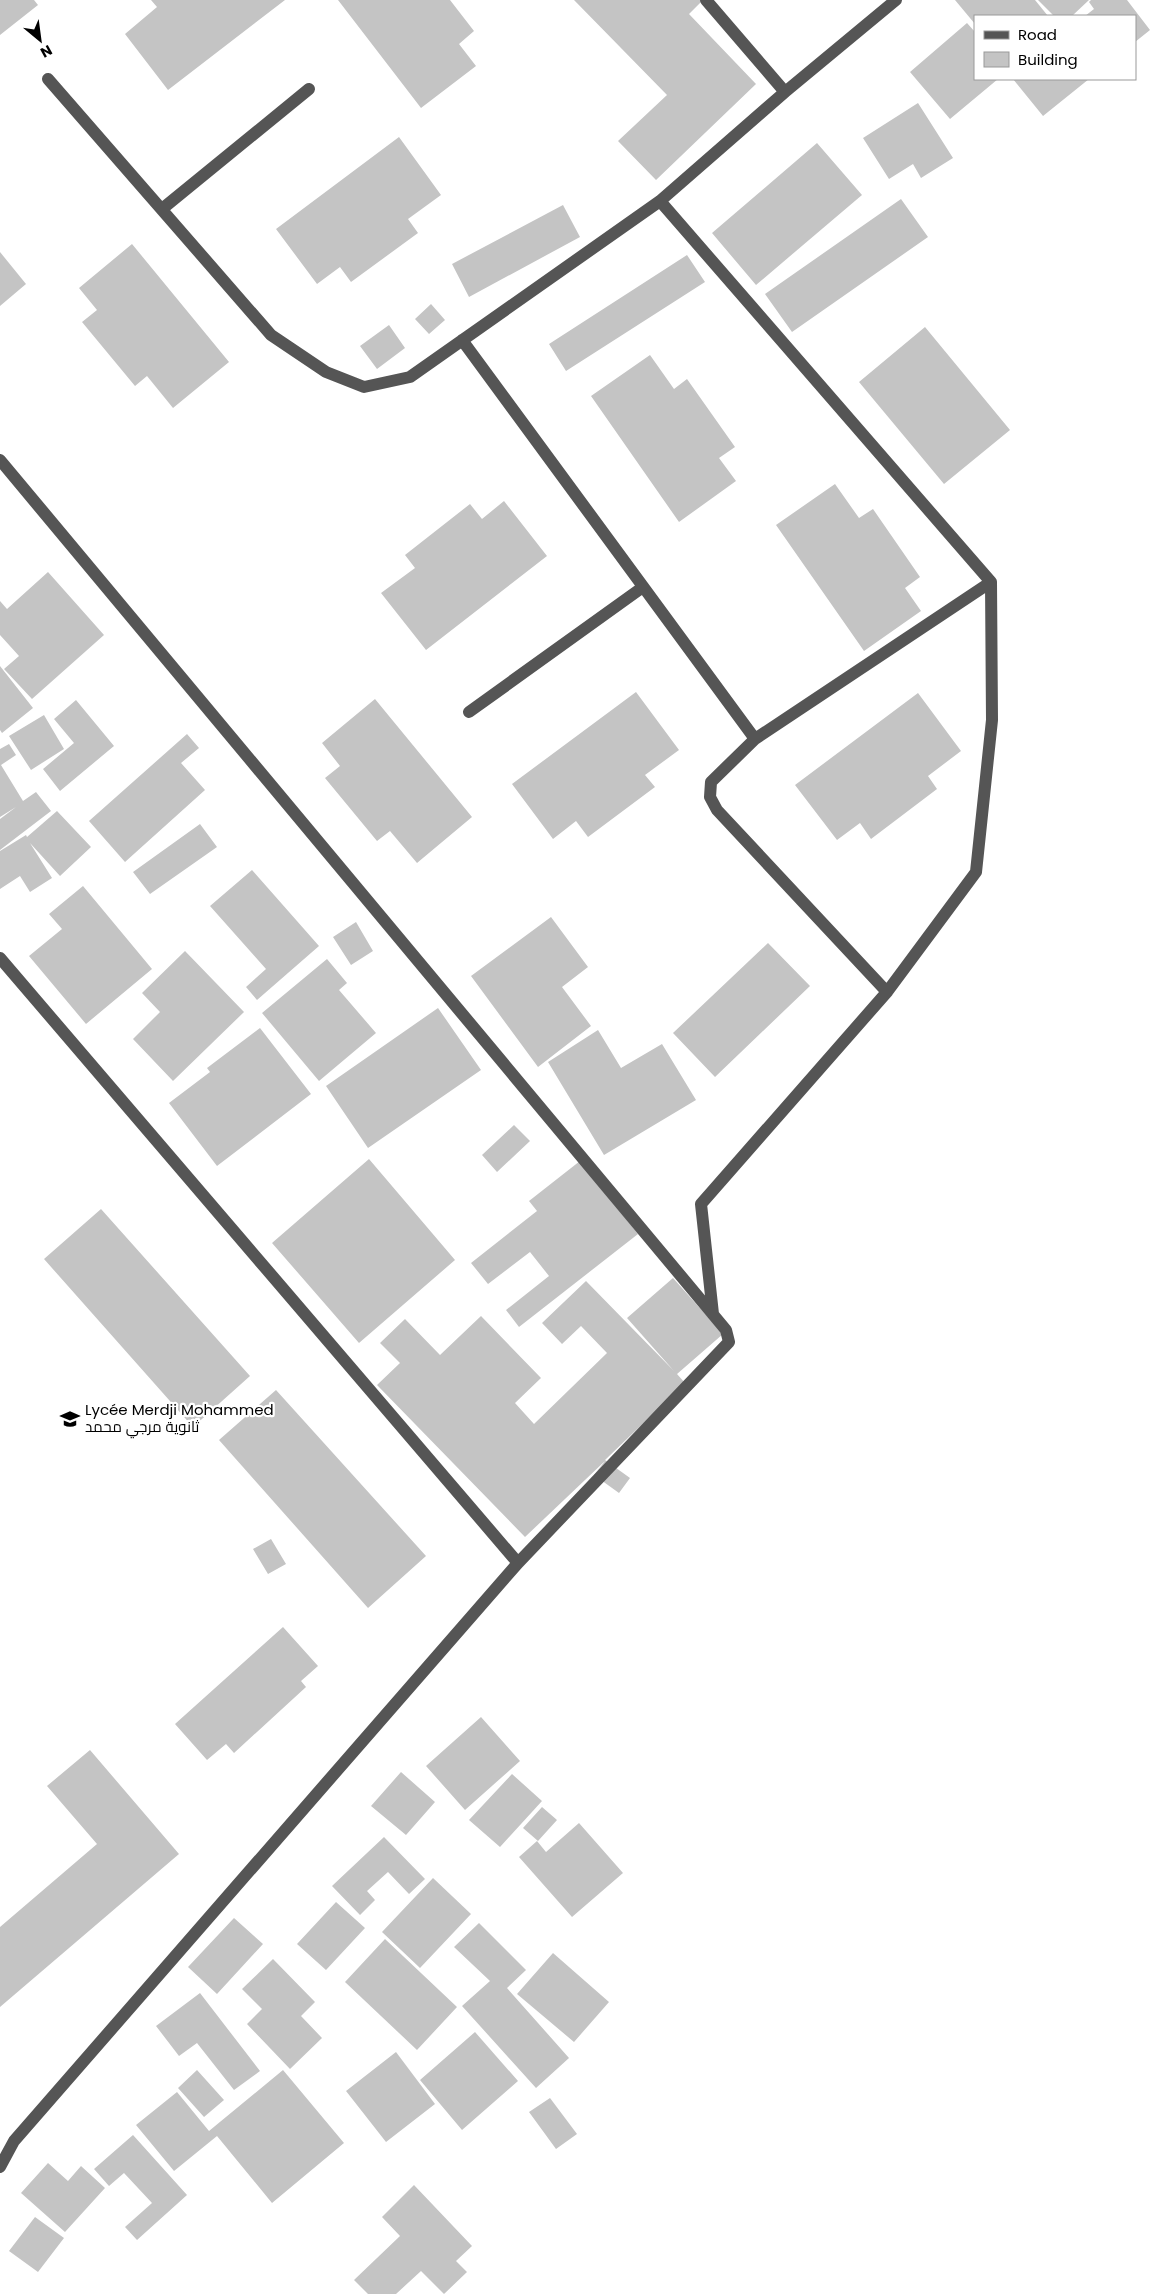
<svg xmlns="http://www.w3.org/2000/svg" width="1151" height="2294" viewBox="0 0 1151 2294" font-family="Poppins,Cairo,sans-serif">
<rect width="100%" height="100%" fill="#fff"/>
<path fill="#c4c4c4" d="M0,0H34L38,5L0,35Z
M151,0H285L168,90L125,34L157,7Z
M338,0H450L474,31L459,44L476,66L421,108Z
M574,0H701L702,1L689,14L756,84L656,180L618,141L667,95Z
M955,0H1035L1048,16H975V24Z
M1038,0H1089L1072,16H1054Z
M1091,0H1127L1150,30L1135,42V16H1085L1094,9L1089,2Z
M967,23L975,32V79H998L950,119L910,72Z
M1013,79H1089L1043,116Z
M918,103L953,158L921,178L913,164L889,179L863,138Z
M399,137L441,195L408,219L418,233L351,282L340,267L317,284L276,229Z
M817,143L862,195L756,285L712,233Z
M901,199L928,237L792,332L765,294Z
M563,205L580,237L469,297L452,264Z
M132,244L229,362L173,408L147,376L135,386L82,322L97,310L79,288Z
M0,252L26,284L0,306Z
M687,255L705,282L566,371L549,344Z
M431,304L445,320L429,334L415,319Z
M389,325L405,348L377,369L360,346Z
M925,327L1010,430L944,484L859,382Z
M650,355L674,389L687,379L735,447L719,458L736,481L679,522L591,396Z
M835,484L859,518L873,509L920,577L905,588L921,611L864,651L776,525Z
M504,501L547,556L426,650L381,593L415,568L405,555L470,504L482,519Z
M48,572L104,635L32,699L4,669L19,656L0,635V601L7,609Z
M0,666L33,708L2,733L0,730Z
M636,692L679,750L645,775L655,787L588,837L576,821L553,839L512,784Z
M918,693L961,751L928,776L937,789L871,839L860,823L837,840L795,785Z
M375,699L472,817L417,863L390,831L377,841L325,778L340,766L322,743Z
M76,700L114,746L60,791L43,769L74,743L54,719Z
M44,715L64,749L31,770L9,736Z
M187,734L199,748L181,763L205,790L125,862L89,821Z
M9,744L16,755L1,765L23,801L36,792L51,811L0,850V819L16,807L0,817V749Z
M57,811L91,847L60,876L30,843L52,878L30,892L20,876L0,889V851L26,835L27,837Z
M200,824L217,847L150,894L133,872Z
M252,870L319,946L257,1000L246,987L266,969L210,906Z
M83,886L152,969L86,1024L29,956L62,929L49,914Z
M551,917L588,967L562,987L591,1026L538,1067L471,976Z
M356,922L373,951L351,965L333,937Z
M768,943L810,986L715,1077L673,1033Z
M185,951L244,1012L173,1081L133,1039L160,1012L142,993Z
M327,959L347,983L339,990L376,1033L319,1081L262,1013Z
M438,1008L481,1070L368,1148L326,1086Z
M260,1028L311,1094L217,1166L169,1103L210,1072L207,1068Z
M598,1030L621,1068L662,1044L696,1100L604,1155L548,1062Z
M514,1125L530,1141L497,1172L482,1155Z
M369,1159L455,1260L359,1343L272,1243Z
M580,1161L638,1234L519,1327L506,1310L549,1276L530,1252L488,1284L471,1263L537,1211L529,1201Z
M101,1209L250,1376L193,1427L44,1259Z
M673,1278L723,1334L677,1374L685,1383L605,1460L630,1478L619,1493L594,1475L605,1461L525,1537L377,1385L400,1363L380,1343L405,1319L440,1355L481,1316L541,1378L515,1403L534,1424L607,1353L581,1326L562,1344L542,1323L586,1281L674,1371L627,1318Z
M276,1390L426,1556L368,1608L219,1440Z
M271,1539L286,1564L268,1574L253,1549Z
M283,1627L318,1666L301,1681L306,1687L234,1753L226,1744L207,1760L175,1724Z
M481,1717L520,1761L465,1810L426,1766Z
M90,1750L179,1854L0,2007V1927L97,1844L47,1786Z
M401,1772L435,1802L406,1835L371,1806Z
M512,1774L542,1801L500,1847L469,1820Z
M542,1807L557,1820L538,1841L523,1828Z
M579,1823L623,1873L572,1917L519,1857L537,1841L546,1852Z
M384,1837L425,1879L409,1894L388,1872L367,1891L375,1900L360,1915L332,1886Z
M433,1878L471,1914L420,1968L382,1932Z
M336,1902L365,1928L326,1970L297,1944Z
M234,1918L263,1944L217,1994L188,1967Z
M479,1923L526,1970L507,1988L569,2058L536,2088L462,2006L490,1981L454,1947Z
M385,1939L457,2007L417,2050L345,1982Z
M553,1953L609,2002L574,2042L517,1994Z
M273,1959L315,2002L301,2016L322,2038L290,2069L247,2024L262,2009L242,1989Z
M200,1993L260,2071L234,2090L197,2043L179,2056L156,2026Z
M475,2032L518,2081L462,2130L420,2080Z
M396,2052L435,2104L386,2142L346,2091Z
M197,2070L224,2100L204,2117L178,2088Z
M283,2070L344,2143L272,2203L217,2136L174,2171L136,2125L177,2092L209,2131Z
M550,2098L577,2134L556,2149L529,2112Z
M133,2135L187,2195L137,2240L125,2227L152,2203L124,2173L109,2186L94,2169Z
M48,2163L68,2181L81,2166L105,2188L65,2232L21,2193Z
M414,2185L472,2246L456,2261L467,2272L444,2294L421,2271L396,2294H368L354,2280L400,2236L382,2217Z
M35,2217L64,2238L38,2272L9,2251Z"/>
<g fill="none" stroke-linecap="round" stroke-linejoin="round">
<path stroke="#555" stroke-width="12" d="M706,0L785,92L896,0
M48,79L271,335L326,372L364,387L410,377L660,201L785,92
M660,201L991,582L992,720L976,872L887,992L701,1204L713,1314
M162,209L309,89
M462,340L755,739
M0,460L726,1330L729,1342L518,1563L14,2141L0,2167
M469,712L643,587
M0,958L518,1563
M887,992L717,810L710,797L711,782L755,739L991,582"/>
</g>
<defs>
<symbol id="school-bare" viewBox="-9 -9 18 18"><path d="M0-5L7-2L0 1L-7-2ZM-4 1L0 2.5L4 1V4Q0 6-4 4Z" fill="#000" stroke="#fff" stroke-width="2.5" paint-order="stroke"/></symbol>
</defs>
<g fill-rule="evenodd">
<use href="#school-bare" x="56" y="1405" width="28" height="28"/>
</g>
<g text-anchor="middle" stroke-width="4.5" stroke-linejoin="round" paint-order="stroke">
<g font-size="15" fill="#000" stroke="#fff" text-anchor="start">
<text x="85" y="1415">Lycée Merdji Mohammed<tspan x="85" dy="17">ثانوية مرجي محمد</tspan></text>
</g>
</g>
<rect x="974" y="15" width="162" height="65" fill="#ffffff" stroke="#999999"/>
<rect x="984" y="31" width="25" height="8" fill="#555555" stroke="#999999"/>
<text x="1018" y="40" font-size="15" fill="#000000">Road</text>
<rect x="984" y="52" width="25" height="15" fill="#c4c4c4" stroke="#999999"/>
<text x="1018" y="65" font-size="15" fill="#000000">Building</text>
<g transform="translate(40 40) rotate(151)" stroke="#ffffff" stroke-width="4" paint-order="stroke">
<path d="M0-4L9 19L0 12L-9 19Z" fill="#000000"/>
<text y="-8" font-size="14" font-weight="bold" text-anchor="middle" fill="#000000">N</text>
</g>
</svg>
